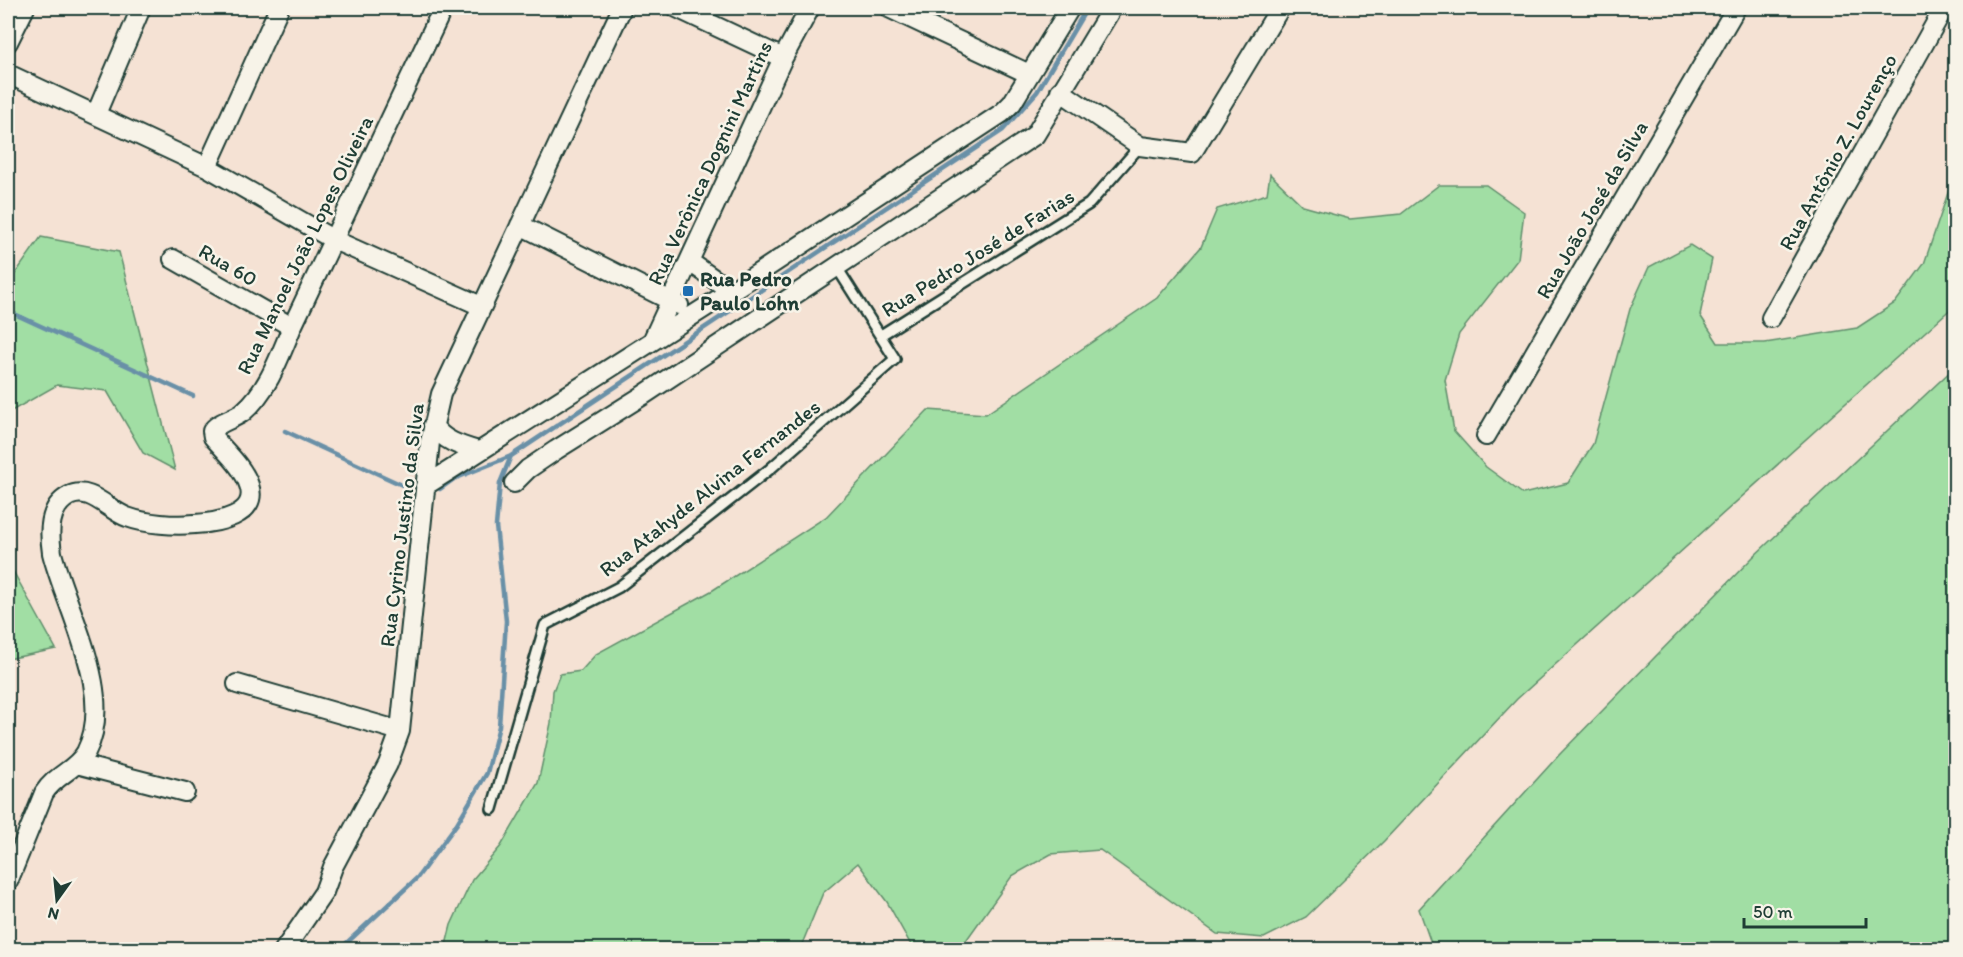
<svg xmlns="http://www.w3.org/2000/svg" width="1963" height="957" viewBox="0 0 1963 957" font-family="Itim,sans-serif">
<rect width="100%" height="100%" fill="#f5e2d4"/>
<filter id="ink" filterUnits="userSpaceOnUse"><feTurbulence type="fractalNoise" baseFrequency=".0167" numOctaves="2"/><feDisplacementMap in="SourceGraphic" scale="12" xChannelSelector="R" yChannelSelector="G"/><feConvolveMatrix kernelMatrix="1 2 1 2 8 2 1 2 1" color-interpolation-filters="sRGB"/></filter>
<g filter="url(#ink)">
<path fill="#a1dea4" stroke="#608e6c" stroke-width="1.5" d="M1955,172V305L1517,699L1384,841L1306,917L1264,938L1217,934L1100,850L1051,854L1012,876L960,949L911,945L887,902L858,863L823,893L800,949H445L451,925L472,880L501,846L538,783L551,723L553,691L560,674L581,671L596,654L713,590L826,517L928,410L986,414L1157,298L1201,247L1217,209L1267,194L1270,174L1303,206L1350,219L1401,214L1439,185H1486L1524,212L1518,259L1459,334L1445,380L1454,431L1486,467L1523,494L1568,483L1593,444L1630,309L1649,267L1690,245L1712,259L1700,315L1718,343H1765L1857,328L1895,303L1924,264Z
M41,237L119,252L175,470L143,453L107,391L57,385L8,413V284Z
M1955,367V949H1433L1419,909L1559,755L1753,557Z
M8,562L56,649L8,659Z"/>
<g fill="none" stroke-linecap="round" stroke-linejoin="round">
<path stroke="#6990a7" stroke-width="4.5" d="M8,311L193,396
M285,431L402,485
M440,489L454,479L511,456L1003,130L1037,92L1087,8
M339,950L417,878L456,825L487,773L499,726L506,621L496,526L500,483L511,456"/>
<defs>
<path id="service" d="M881,335L1089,204L1140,146
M492,809L545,625L619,587L770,469L895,359L836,266"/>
<path id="minor" d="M677,8L783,58
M889,8L1029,74
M8,42L25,8
M8,74L207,167L334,240L481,306
M1060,91L1140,146L1192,153L1280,8
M96,114L141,8
M207,167L279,8
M520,225L679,305
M173,259L292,327
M690,262L731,291
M1771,318L1944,8
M653,339L783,58L810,8
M433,425C443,441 461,446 478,451
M1486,436L1736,8
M514,483L528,469L556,450L642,396L1035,135L1112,8
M425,486L731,291L1002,113L1012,103L1070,8
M237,684L400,731
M77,764L185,792
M8,882L44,793C55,775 76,770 86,752C116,695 67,612 52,553C49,533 48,507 69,496C90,485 109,511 127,517C146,524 175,526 195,524C215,523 260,516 249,485C243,467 225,451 213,437L212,431C218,422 234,419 243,412C268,391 280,356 292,327L443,8
M284,950L324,892L333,867L388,764L400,731L430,442L441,394L622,8"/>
</defs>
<use href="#service" stroke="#1f3d34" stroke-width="14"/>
<use href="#minor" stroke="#1f3d34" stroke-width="22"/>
<use href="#service" stroke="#f7f3e8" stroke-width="9"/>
<use href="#minor" stroke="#f7f3e8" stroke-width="18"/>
</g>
</g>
<rect fill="#1f6fb2" stroke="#f7f3e8" stroke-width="2" x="682" y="285" width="12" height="12" rx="3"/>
<g text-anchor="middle" stroke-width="5" stroke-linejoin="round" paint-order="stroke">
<g font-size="21" fill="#1f3d34" stroke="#f7f3e8">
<text transform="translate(1838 152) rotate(-61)" y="7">Rua Antônio Z. Lourenço</text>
<text transform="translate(710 163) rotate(-65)" y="7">Rua Verônica Dognini Martins</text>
<text transform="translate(1592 210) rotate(-60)" y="7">Rua João José da Silva</text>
<text transform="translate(305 245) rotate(-64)" y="7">Rua Manoel João Lopes Oliveira</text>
<text transform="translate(978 253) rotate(-32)" y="7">Rua Pedro José de Farias</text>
<text transform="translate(228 265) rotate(30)" y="7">Rua 60</text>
<text transform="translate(710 488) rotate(-38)" y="7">Rua Atahyde Alvina Fernandes</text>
<text transform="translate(402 525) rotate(-83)" y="7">Rua Cyrino Justino da Silva</text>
</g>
<g font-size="21" font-weight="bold" fill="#1f3d34" stroke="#f7f3e8" text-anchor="start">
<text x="700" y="286">Rua Pedro<tspan x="700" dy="24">Paulo Lohn</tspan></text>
</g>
</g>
<rect width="1963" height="957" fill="none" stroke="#f7f3e8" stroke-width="30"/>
<rect x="15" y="15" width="1933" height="927" fill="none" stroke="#1f3d34" stroke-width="2" filter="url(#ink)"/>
<g transform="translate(57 900) rotate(195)" stroke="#f7f3e8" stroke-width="4.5" paint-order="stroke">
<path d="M0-4.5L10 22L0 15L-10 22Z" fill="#1f3d34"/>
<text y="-9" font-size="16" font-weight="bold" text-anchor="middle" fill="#1f3d34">N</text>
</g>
<path d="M1744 918v9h122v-9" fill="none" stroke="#1f3d34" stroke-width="3"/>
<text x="1753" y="918" font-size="18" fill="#1f3d34" stroke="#f7f3e8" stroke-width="4.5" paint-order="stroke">50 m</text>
</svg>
